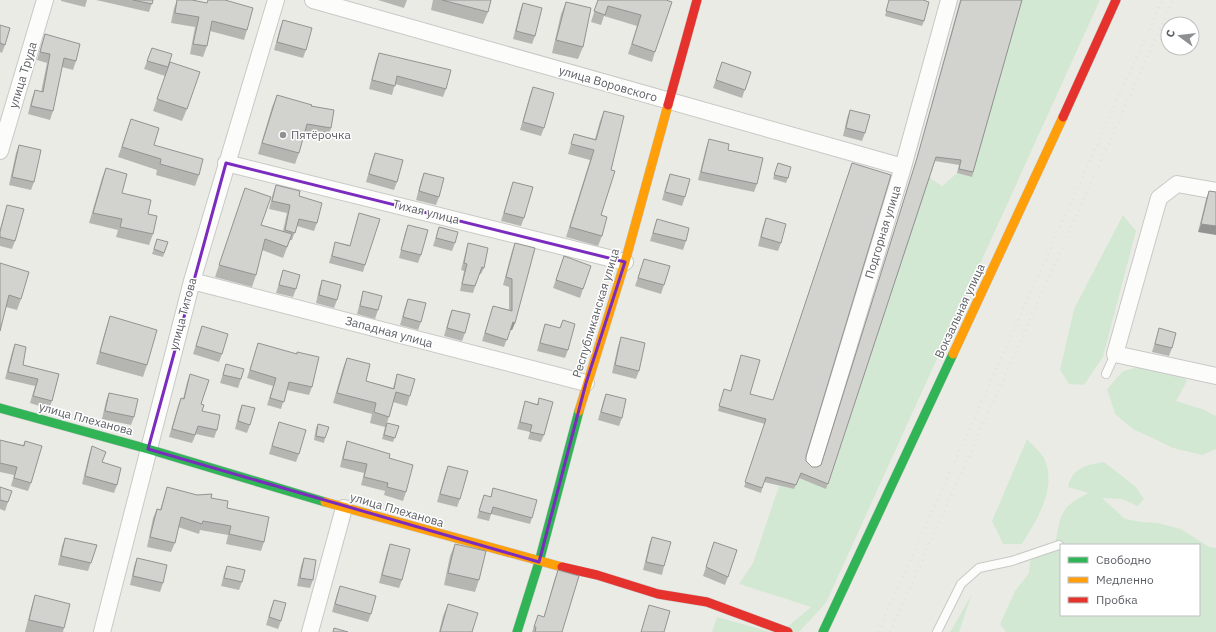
<svg xmlns="http://www.w3.org/2000/svg" width="1216" height="632" viewBox="0 0 1216 632" font-family="'IBM Plex Sans',sans-serif">
<rect width="100%" height="100%" fill="#ebebe6"/>
<path fill="#d3e8d3" fill-rule="evenodd" d="M1022,0H1100L826,603L799,632H781L811,607L739,584L753,563L779,486L794,489L799,478L826,488L929,177L942,186L957,173L971,177Z
M1123,215L1136,231L1103,357L1084,385L1069,384L1060,370L1074,309Z
M1148,365L1178,367L1187,381L1176,401L1202,409L1216,416V449L1202,455L1173,448L1133,429L1115,414L1107,389L1123,371Z
M1027,439C1032,445 1040,451 1044,458C1058,488 1037,519 1022,544H1003L992,521Z
M1104,462L1135,486L1144,499L1138,506L1121,499L1102,498L1125,519L1142,522L1158,523L1181,529L1209,547L1216,548V632H1006L1000,624L1015,591L1029,573L1030,561L1055,545C1061,514 1059,508 1088,493L1068,487C1072,468 1086,465 1104,462ZM1061,545H1199V615H1061Z
M972,594L959,632H950L952,629Z
M717,617L771,632H712Z"/>
<g fill="none" stroke-linecap="round" stroke-linejoin="round">
<defs>
<path id="lane" d="M1106,374L1115,354
M937,632L961,584L979,568L1012,561L1059,545"/>
<path id="street" d="M313,0L903,167
M0,151L45,0
M226,163L625,262
M1216,191L1177,184L1159,198L1115,354L1216,376
M192,281L586,383
M813,463L903,167L949,0
M102,632L192,281L276,0
M310,632L344,508"/>
<path id="fast" d="M0,408L148,449L325,502
M517,632L539,562L579,411
M823,632L953,354"/>
<path id="slow" d="M953,354L1063,117
M579,411L625,262L668,105
M325,502L562,567"/>
<path id="jam" d="M668,105L697,0
M1063,117L1116,0
M562,567L597,575L658,594L707,602L788,632"/>
</defs>
<use href="#lane" stroke="#c8c8c7" stroke-width="10"/>
<use href="#street" stroke="#c8c8c7" stroke-width="18"/>
<use href="#fast" stroke="#c8c9c8" stroke-width="10"/>
<use href="#slow" stroke="#c8c9c8" stroke-width="10"/>
<use href="#jam" stroke="#c8c9c8" stroke-width="10"/>
<use href="#lane" stroke="#fcfcfb" stroke-width="8"/>
<use href="#street" stroke="#fcfcfb" stroke-width="16"/>
<use href="#fast" stroke="#30b455" stroke-width="9"/>
<use href="#slow" stroke="#ff9f0a" stroke-width="9"/>
<use href="#jam" stroke="#e5322d" stroke-width="9"/>
<path stroke="#e2e2e2" stroke-width="3" stroke-dasharray="1 5" stroke-linecap="butt" d="M878,632L1162,0
M890,632L1173,0"/>
</g>
<path fill="#b5b5b2" d="M61,0H87L85,7L61,1Z
M96,0H153L149,12Z
M177,0H192L207,3L208,0H225L247,30L244,40L210,31L207,46L203,57L190,54L195,27L171,23L174,8Z
M378,0H407L404,8Z
M433,0H491L488,12L483,24L431,10Z
M598,0H666L655,52L652,62L628,54L637,26L604,16L601,25L591,22Z
M889,0H923L924,21L922,26L885,16Z
M960,0H1022L972,177L957,173L959,165L935,161L826,489L799,478L794,489L764,482L761,493L744,487L765,424L718,411L724,389L731,391L741,355L750,394L806,456V461L812,467H817L821,465L916,162Z
M566,2L583,47L578,59L552,53L561,14Z
M523,3L535,36L532,44L513,39L520,11Z
M283,20L306,50L303,58L274,50L280,28Z
M0,25L5,45L2,53L0,52Z
M45,34L76,61L73,70L62,67L53,111L50,120L28,114L32,98L35,90L41,92L47,63L37,60Z
M152,48L168,67L165,76L144,69Z
M379,53L446,89L443,97L395,84L392,95L369,89L376,61Z
M170,62L187,109L182,121L153,111Z
M722,62L751,72L742,98L713,88Z
M533,87L544,128L541,136L520,130L530,95Z
M277,95L311,106L331,128L327,139L303,135L299,153L295,164L258,154L272,107Z
M850,110L865,133L862,141L843,136L847,118Z
M604,111L611,170L601,215L602,236L598,246L566,237L590,160L568,154L574,134L595,139L600,121Z
M131,119L154,145L199,175L195,186L156,175L157,170L118,157Z
M709,139L728,150L757,184L754,192L698,180L706,148Z
M19,145L34,182L31,190L9,185L16,153Z
M375,153L397,182L394,190L366,182L372,161Z
M778,163L788,178L786,183L773,179Z
M106,168L122,193L148,214L153,234L149,245L116,237L118,230L89,223L102,178Z
M424,173L439,197L436,205L416,200L421,181Z
M670,174L685,197L682,206L662,200L667,182Z
M513,182L524,218L521,226L501,221Z
M276,185L299,196L317,223L314,231L297,226L292,240H290L283,258L262,250L256,275L252,287L215,277L245,188L261,225L283,231L287,213L269,209L273,193Z
M1209,191L1216,192L1198,232L1206,199Z
M7,205L15,241L12,249L0,246V229Z
M359,213L365,265L363,272L329,263L335,242L350,245Z
M766,218L781,243L778,251L758,246L763,226Z
M657,219L686,241L683,250L650,241Z
M408,225L421,255L418,263L399,258L405,233Z
M439,227L455,243L452,251L433,246Z
M157,239L168,242L163,257L152,254Z
M468,243L484,268L481,274H479L473,293L460,291L464,271L461,270L466,250Z
M515,243V323L512,330H510L504,347L482,341L493,306L509,310V287L503,285L512,251Z
M564,256L583,289L580,298L553,288Z
M644,259L664,285L661,294L635,286Z
M0,263L21,299L17,310L6,307Z
M283,270L296,289L293,297L276,293Z
M322,280L337,300L334,308L316,303L319,289Z
M363,291L378,310L375,319L357,314Z
M408,299L421,322L418,330L400,325L405,307Z
M452,310L465,333L462,341L444,336L449,318Z
M110,316L147,365L143,377L96,364L106,328Z
M563,320L568,350L565,358L537,351L542,333L545,324L560,328Z
M202,326L222,354L219,362L193,354Z
M1159,328L1172,348L1169,356L1152,352Z
M621,337L639,371L636,379L612,373L618,346Z
M258,343L312,387L309,395L287,390L281,409L267,405L273,386L247,378Z
M15,344L23,365L59,374L52,401L49,409L30,403L35,386L5,379L12,352Z
M347,358L366,381L393,388L397,374L410,396L407,406L393,402L387,423L399,426L393,442L382,439L385,427L370,423L372,414L333,403L343,368Z
M226,364L241,379L238,388L220,383Z
M190,374L201,404L202,411L217,430L214,438L196,434L192,443L169,437L178,406L181,398L183,399L187,382Z
M109,393L134,417L131,425L102,419L106,401Z
M606,394L622,418L619,426L598,420L603,402Z
M539,398L544,435L541,442L528,439L530,432L517,429L525,401L537,404Z
M242,405L250,425L247,433L235,429L239,413Z
M279,422L299,454L296,462L269,454Z
M318,424L325,438L324,443L314,440L316,428Z
M0,440L23,445L25,441L31,483L28,491L11,486L14,475L0,472Z
M347,441L389,458L406,492L403,501L384,495L385,491L361,485L364,473L340,467L344,450Z
M92,446L117,485L114,493L82,484L89,455Z
M448,466L460,499L457,507L437,502L445,474Z
M0,487L8,502L5,511L0,509Z
M167,487L197,495L211,498L227,508L264,542L261,551L226,544L228,535L200,530L199,534L178,527L175,543L171,552L147,547L153,518L157,509L160,510Z
M493,488L532,518L530,524L491,514L489,521L477,518L484,495L491,497Z
M652,537L664,566L662,575L643,570L649,545Z
M65,538L97,545L88,571L58,565L62,546Z
M714,542L728,577L725,585L703,576Z
M390,544L402,580L399,588L379,583L387,552Z
M455,544L479,580L475,592L444,585L450,556Z
M137,558L163,583L160,592L130,585L134,566Z
M304,558L313,580L310,588L297,586L301,566Z
M227,566L242,582L239,590L221,586L224,574Z
M558,570L562,632H532L538,615L544,617L554,581Z
M340,586L371,614L368,622L332,612L337,594Z
M35,595L64,628L63,632H25L31,608Z
M274,600L281,621L278,629L266,625L271,608Z
M448,604L472,632H439L443,616Z
M649,605L664,632H641Z"/>
<path fill="#939391" d="M1201,224L1216,226V235L1198,232Z
M513,322L515,323L512,330H510Z"/>
<path fill="#d2d2cf" stroke="#939391" d="M133,0H153L152,4Z
M177,0H192L207,3L208,0H225L253,8L247,30L212,21L207,46L193,44L199,17L175,13Z
M442,0H491L488,12Z
M598,0H666L672,2L655,52L632,44L641,15L608,6L605,15L594,11Z
M889,0H923L929,2L924,21L886,11Z
M961,0H1022L973,172L959,169L961,160L936,157L828,484L801,473L796,485L766,477L762,488L745,482L766,419L719,406L724,389L731,391L741,355L760,360L750,394L773,400L852,163L891,175L806,456V461L812,467H817L821,465L917,158Z
M566,2L591,8L583,47L556,40Z
M523,3L542,8L535,36L516,31Z
M283,20L312,28L306,50L277,42Z
M0,25L10,28L5,45L0,43Z
M45,34L80,44L76,61L64,58L53,111L31,106L35,90L43,92L50,54L40,52Z
M152,48L172,54L168,67L147,61Z
M379,53L451,70L446,89L397,76L395,86L372,80Z
M170,62L200,72L187,109L157,99Z
M722,62L751,72L745,90L716,80Z
M533,87L554,93L544,128L523,122Z
M277,95L312,105L311,106L334,110L331,128L307,124L299,153L262,143Z
M850,110L870,115L865,133L846,128Z
M604,111L624,116L611,170L615,171L601,215L607,217L602,236L570,227L594,150L571,144L574,134L596,140Z
M131,119L159,128L154,145L203,159L199,175L160,164L161,159L122,147Z
M709,139L729,144L728,150L763,158L757,184L701,172Z
M19,145L41,150L34,182L12,177Z
M375,153L403,160L397,182L369,174Z
M778,163L791,167L788,178L774,175Z
M106,168L127,174L122,193L151,200L148,214L157,216L153,234L120,227L122,219L93,213Z
M424,173L444,178L439,197L419,191Z
M670,174L690,179L685,197L665,192Z
M513,182L533,187L524,218L504,213Z
M276,185L300,191L299,196L322,203L317,223L299,219L295,233L285,230L290,205L272,201Z
M245,188L271,197L261,225L292,234L287,247L265,239L256,275L219,265Z
M1209,191L1216,192V226L1201,224Z
M7,205L24,209L15,241L0,237V232Z
M359,213L380,219L365,265L332,256L335,242L350,246Z
M766,218L786,224L781,243L761,237Z
M657,219L689,228L686,241L653,233Z
M408,225L428,230L421,255L401,250Z
M439,227L458,232L455,243L436,238Z
M157,239L168,242L164,253L154,249Z
M468,243L488,248L484,268L482,267L475,286L462,284L467,264L464,263Z
M515,243L535,248L515,323L513,322L507,340L485,333L493,306L512,311V279L506,277Z
M564,256L591,266L583,289L556,280Z
M644,259L670,266L664,285L638,278Z
M0,263L29,272L21,299L9,295L0,331Z
M283,270L300,275L296,289L279,285Z
M322,280L341,285L337,300L319,295Z
M363,291L382,296L378,310L360,306Z
M408,299L426,303L421,322L403,317Z
M452,310L470,314L465,333L447,328Z
M110,316L157,330L147,365L100,352Z
M563,320L575,324L568,350L540,343L545,324L560,328Z
M202,326L228,334L222,354L196,346Z
M1159,328L1176,333L1172,348L1155,344Z
M621,337L645,343L639,371L615,365Z
M258,343L297,354V352L319,357L312,387L289,382L284,402L270,398L276,378L250,370Z
M15,344L26,347L23,365L59,374L52,401L33,396L38,379L8,372Z
M347,358L370,364L366,381L394,389L397,374L415,379L410,396L396,392L389,417L374,412L376,403L337,393Z
M226,364L244,369L241,379L223,375Z
M190,374L209,380L201,404L204,405L202,411L220,415L217,430L198,426L195,435L172,429L181,398L184,399Z
M109,393L138,399L134,417L105,411Z
M606,394L626,399L622,418L601,412Z
M539,398L553,402L544,435L530,432L532,425L520,422L525,401L538,405Z
M242,405L255,408L250,425L238,421Z
M279,422L306,430L299,454L272,446Z
M387,423L399,426L395,438L384,435Z
M318,424L329,427L325,438L316,436Z
M0,440L24,446L25,441L42,446L31,483L14,478L17,467L0,463Z
M347,441L390,454L389,458L413,465L406,492L387,487L388,483L364,477L367,464L343,459Z
M92,446L106,452L102,462L121,468L117,485L85,476Z
M448,466L468,471L460,499L440,494Z
M0,487L12,491L8,502L0,500Z
M167,487L197,495L212,494L211,498L228,501L227,508L269,517L264,542L229,534L231,526L203,521L202,524L181,517L175,543L150,537L157,509L161,510Z
M493,488L537,500L532,518L493,507L491,514L479,511L484,495L491,497Z
M652,537L671,542L664,566L646,562Z
M65,538L97,545L91,563L61,556Z
M714,542L737,550L728,577L706,567Z
M390,544L410,549L402,580L382,575Z
M455,544L486,551L479,580L448,573Z
M137,558L167,565L163,583L133,576Z
M304,558L316,560L313,580L300,578Z
M227,566L245,570L242,582L224,578Z
M558,570L579,576L562,632H535L536,627H534L538,615L544,617Z
M340,586L376,596L371,614L335,604Z
M35,595L70,604L64,628L29,620Z
M274,600L286,603L281,621L269,617Z
M448,604L478,613L472,632H440Z
M649,605L670,611L664,632H641Z
M334,628L348,632H333Z"/>
<path fill="none" stroke="#7b2cbf" stroke-width="3" stroke-linejoin="round" d="M226,163L625,262L586,383L539,562L148,449Z"/>
<circle fill="#8e9092" stroke="#fff" stroke-width="1.5" cx="283" cy="135" r="4"/>
<g text-anchor="middle" stroke-width="3" stroke-linejoin="round" paint-order="stroke">
<g font-size="12" fill="#5c5f64" stroke="#fff">
<text transform="translate(23 75) rotate(-73)" y="4">улица Труда</text>
<text transform="translate(608 84) rotate(16)" y="4">улица Воровского</text>
<text transform="translate(426 212) rotate(14)" y="4">Тихая улица</text>
<text transform="translate(883 232) rotate(-73)" y="4">Подгорная улица</text>
<text transform="translate(960 311) rotate(-65)" y="4">Вокзальная улица</text>
<text transform="translate(596 313) rotate(-73)" y="4">Республиканская улица</text>
<text transform="translate(183 314) rotate(-75)" y="4">улица Титова</text>
<text transform="translate(389 332) rotate(15)" y="4">Западная улица</text>
<text transform="translate(86 419) rotate(15)" y="4">улица Плеханова</text>
<text transform="translate(397 510) rotate(16)" y="4">улица Плеханова</text>
</g>
<g font-size="12" fill="#5c5f64" stroke="#fff" text-anchor="start">
<text x="291" y="139">Пятёрочка</text>
</g>
</g>
<rect x="1060" y="544" width="140" height="72" fill="#ffffff" stroke="#bebfc1"/>
<rect x="1068" y="557" width="20" height="6" fill="#30b455" stroke="#bebfc1"/>
<text x="1096" y="564" font-size="12" fill="#5c5f64">Свободно</text>
<rect x="1068" y="577" width="20" height="6" fill="#ff9f0a" stroke="#bebfc1"/>
<text x="1096" y="584" font-size="12" fill="#5c5f64">Медленно</text>
<rect x="1068" y="597" width="20" height="6" fill="#e5322d" stroke="#bebfc1"/>
<text x="1096" y="604" font-size="12" fill="#5c5f64">Пробка</text>
<g transform="translate(1180 36) rotate(285)"><circle r="19" fill="#ffffff" stroke="#bebfc1"/>
<path d="M0-3L7 15L0 10L-7 15Z" fill="#8e9092"/>
<text y="-6" font-size="11" font-weight="bold" text-anchor="middle" fill="#5c5f64">С</text>
</g>
</svg>
